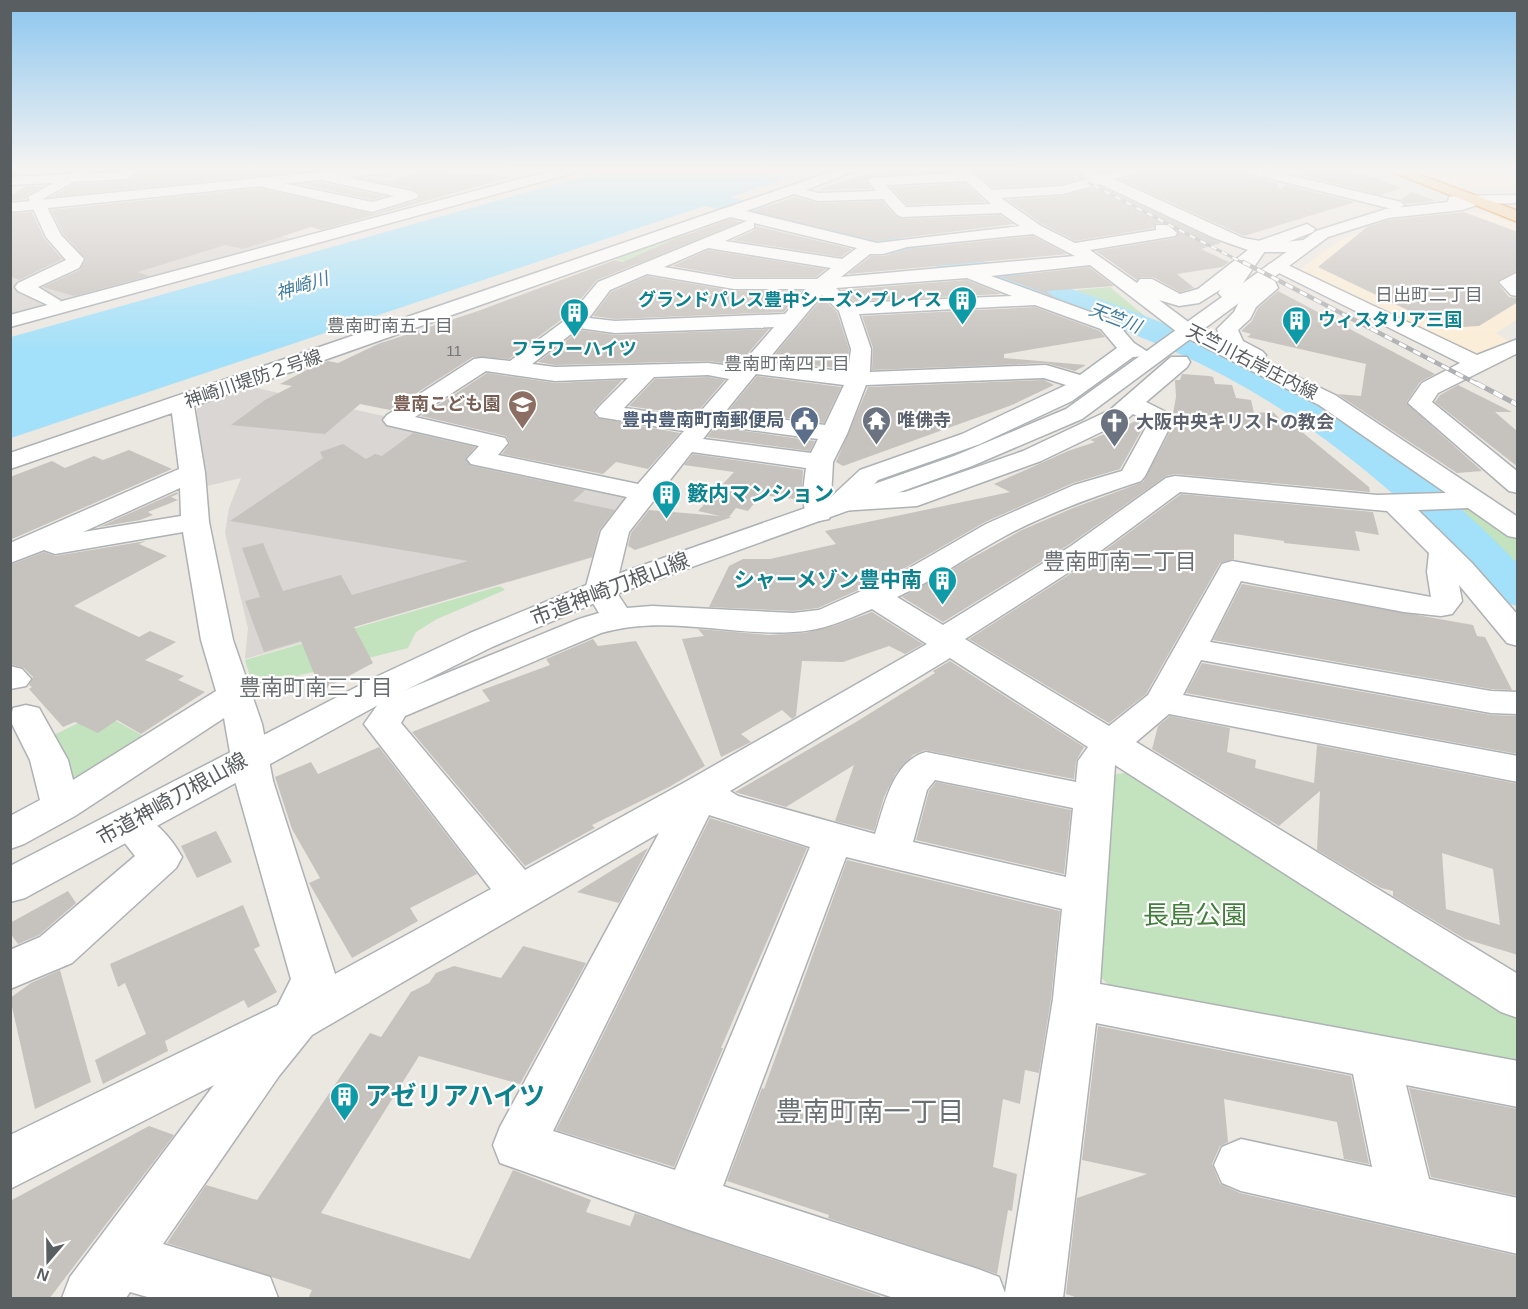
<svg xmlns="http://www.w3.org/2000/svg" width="1528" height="1309" viewBox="0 0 1528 1309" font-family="Arial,'Noto Sans JP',sans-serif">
<rect width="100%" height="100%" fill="#ebe7e1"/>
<path fill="#fbedd6" d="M1409,169H1517V188L1455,186Z
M1463,211L1493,215L1517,225V274L1502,280V284L1517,295V319L1496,333L1512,343L1478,356L1302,275L1299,270L1340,240L1364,230L1419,217Z"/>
<path fill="#dad6d3" d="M10,222L29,260L83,252L212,222L298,240L11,318Z
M252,387L388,417L376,425L383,421L482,443L470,461L632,495L601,555L245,659L248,628L225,533L229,508L241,478L203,487L196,414L198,406Z"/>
<path fill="#c3e2be" d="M680,233L710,239L647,267L611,258Z
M1110,287L1153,323L1077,295L1078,290Z
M1465,506L1478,511L1517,540V569L1454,507Z
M500,586L505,590L437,619L416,632L408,648L253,687L245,660Z
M100,712L150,740L72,784L50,737Z
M1137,771L1517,1007V1073L1117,994L1097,973L1111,775Z"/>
<path fill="#a3e0f9" d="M610,169H815L11,438V337Z"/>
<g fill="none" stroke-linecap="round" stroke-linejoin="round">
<path fill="#a3e0f9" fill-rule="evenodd" d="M648,178C855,227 1079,272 1268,372C1360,421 1445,488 1518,564V606L1501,602C1427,518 1344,445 1248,389C1186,353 1118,327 1050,303C916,256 778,224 640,190L637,185L640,180Z"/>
</g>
<path fill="#c6c2bd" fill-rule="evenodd" d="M143,169H313L314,170L52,197L74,184L128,181Z
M896,169H952L953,171L870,176L866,181L871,189L816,190L870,173Z
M972,169H1072L1083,177L1062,184L993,188Z
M1144,169H1240L1243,174L1278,183L1279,190L1286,185L1355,202L1244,236L1121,180L1141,174Z
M1311,169L1363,173L1401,188L1380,195L1301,175Z
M421,170L512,177L321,230L311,227L243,249L225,245L138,272L149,276L74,296L43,287L80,270L86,259L63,234L51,210L260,188L373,214L418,200L421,194L412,189L361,178L390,181Z
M321,182L322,183L385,196L372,200L300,184Z
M965,183L985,202L907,205L891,187Z
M27,186H44L27,195L26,199L10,201V196Z
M1100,186L1221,243L1201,249L1229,262L1222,267L1177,274L1194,288L1180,292L1153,277H1140L1137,280L1096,251L1175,238L1179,233L1169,223H1156L1154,228L1075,241L1042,224L1008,200L1063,196Z
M1411,192L1436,201L1406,204L1401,200Z
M795,197L818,203L882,201L895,216L902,219L1000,215L1014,224L877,241L754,211Z
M32,212L44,238L62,259L19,280L10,276V214Z
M1464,212L1518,232V270L1497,282L1509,297L1518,298V302L1479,326L1462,327L1422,317L1318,267L1367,227L1388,220Z
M730,219L740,222L597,280L566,316L509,359L473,357L390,410L360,404L325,434L231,425L265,400L292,386L280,384L314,366L328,361L338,363L378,344L478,311L615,260L623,262L675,239Z
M756,226L852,249L841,257L733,240L755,230Z
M1033,236L1067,254L848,274L871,256H884L907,249Z
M708,250L826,269L816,277H734L672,266Z
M1089,267L1114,286L1046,291L1055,297L1001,277Z
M647,276L734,291H801L784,312L615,319L593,316L611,292Z
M967,280L1001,294L854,301L841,290Z
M1278,291L1435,374L1420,382L1406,403L1482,471L1457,473L1337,394L1361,396L1366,364L1247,337L1251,334L1241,331L1252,321L1258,308Z
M822,298L837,312L849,349L846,369L770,360Z
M1035,307L1100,331L1105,337L1004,354V358L1086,365L1075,371L1046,363L872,370L873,348L862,316Z
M769,329L738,365L708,361L555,365L538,362L580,330L615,335Z
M487,373L555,383L622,380L593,411L597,418L680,433L648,469L616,462L603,474L502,454L510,443L506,436L421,416Z
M1182,374L1209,376L1213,377L1215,384L1232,385L1236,398L1251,400L1254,413L1273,412L1284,423H1291L1369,487L1370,492L1175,474L1166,476L1070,544L943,622L902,597L1022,530L1073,508L1143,482L1176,420L1173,414L1176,397L1175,380H1180Z
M757,376L841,387L824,423L729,410Z
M708,377L725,380L694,416L629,406L655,379Z
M1044,380L1054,385L1012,405L843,466L836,462L868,387Z
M1458,385L1512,412H1495L1518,432V467L1435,402L1440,395Z
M1136,421L1145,424L1120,469L1073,483L985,522L898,572L818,608L793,611L709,607L729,566L743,559H770L836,544L825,531L1010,492L994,484L1068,451L1095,442L1090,440Z
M715,427L815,441L810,451L707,437Z
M413,433L475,447L465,459L471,466L585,490L573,501L615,510L599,530L592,557L354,627L373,663L321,691L301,641L264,652L245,601L260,597L242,548L263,543L283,591L341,575L352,595L468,561L230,521L323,458L320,452L343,444L366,459L375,454L382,456Z
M129,450L172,469L10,540V477L52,461L65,468L94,456L103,460Z
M693,454L803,470L802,487L794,499L761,495L748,511L736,508L729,517H732L635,550L628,546L631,533L649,510L720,516L698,511L734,472L684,465Z
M177,492L178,494L171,497L178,500L148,512L153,515L140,520L99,527Z
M1181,494L1373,512L1379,535L1355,531L1360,551L1284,543V541L1234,534V559L1220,563L1146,694L1109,723L969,639L1092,560Z
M146,541L139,544L167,556L74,606L139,637L150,631L176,642L145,660L184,676L178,680L205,692L141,734L117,720L98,733L75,722L63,727L29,689L32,687L29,685L33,677L24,668L10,664V565L44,552L55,556Z
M1242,584L1473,625L1477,636L1485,637L1512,690L1491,689L1213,640Z
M872,612L923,644L905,654L889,646L843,662L802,661L796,716L792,719L782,710L741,734L751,742L721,757L682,639L704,636L698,629L769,635L804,633L834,626Z
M593,639L598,646L636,641L705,766L669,787L592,825L595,828L525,866L412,732L490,701L482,690L550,665L546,659Z
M950,661L1084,747L1076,761L1074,779L925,750L913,755L896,773L884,797L874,831L835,821L854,765L786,807L735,792L856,722L935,673L933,671Z
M1202,663L1491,715L1518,716V754L1186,693Z
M1170,716L1230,728L1227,752L1256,760L1255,768L1314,783L1317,745L1518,784V955L1465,939L1393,896V891L1381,888L1317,850L1320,791L1279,826L1152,749L1158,726ZM1442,853L1493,869L1500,925L1446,909Z
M379,747L477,874L410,908L418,921L352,958L309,883L320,878L292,829L275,777L311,762L318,774Z
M936,782L1071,810L1064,874L916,840L929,791Z
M710,818L807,848L721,1048H723L674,1167L556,1130Z
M216,831L232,862L197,878L181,846Z
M648,848L619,903L577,892Z
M847,860L1060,911L1051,999L1039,1073L1025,1070L1020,1104L1003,1099L993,1167L1017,1174L1012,1211L1008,1210L997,1274L828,1218L829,1215L727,1181L762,1088L764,1089Z
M68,891L76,903L39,935L18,944L10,933V923Z
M243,905L260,946L254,949L277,992L248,1008L244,1000L165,1041L168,1051L103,1084L95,1060L146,1034L125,983L118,987L110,964Z
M523,946L586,963L520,1084L419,1056L321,1213L470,1259L513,1170L591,1200L586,1212L630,1226L635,1213L880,1296V1299H308L312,1290L167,1243L206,1185L257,1200L370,1033L381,1037L411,992L429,983L436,973L454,966L501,978Z
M60,970L91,1082L35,1109L10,998L31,983Z
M1098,1026L1351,1076L1369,1164L1344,1159L1337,1122L1224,1099L1228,1142L1220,1146L1212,1164L1220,1184L1240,1193L1518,1256V1299H1081L1066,1294L1077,1198L1147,1174L1082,1160Z
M1409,1088L1518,1109V1196L1431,1177Z
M149,1126L174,1135L49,1299H10V1201Z"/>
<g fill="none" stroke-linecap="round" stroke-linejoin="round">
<defs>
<path id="street" d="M10,169H26L24,172L10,173Z
M79,169H96L43,199L61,235L84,259L79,268L38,287L61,301L52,307L18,291L15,287L18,283L66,260L46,237L28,197Z
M124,169H141L126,179H116V173Z
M839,169H859L806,190L818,193L876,191L868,181L870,178L958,173L954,169H969L992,190L1062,186L1089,178L1074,169H1092L1103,174L1121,169H1142L1140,172L1114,179L1243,238L1272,243L1315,239L1317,242L1315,245L1290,252H1264L1223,288L1199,303L1179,306L1159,300L1195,327L1221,340L1217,329L1234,312L1240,300L1259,286L1256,277L1259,273H1271L1278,288L1256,307L1250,319L1238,330L1243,341L1262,351L1266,355L1262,360L1335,395L1518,517V538L1508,536L1468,508L1418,510L1472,563L1518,615V646L1507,643L1459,585L1462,601L1452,614L1441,616L1404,612L1241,581L1210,642L1491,691L1518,692V714L1491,713L1201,660L1183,695L1518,756V782L1169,714L1136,742L1518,974V1018L1501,1012L1115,765L1100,984L1518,1061V1107L1406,1085L1429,1179L1518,1198V1254L1241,1191L1222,1183L1214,1165L1222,1147L1241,1139L1372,1167L1353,1074L1096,1023L1063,1298H894L689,1230L500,1163L493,1145L500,1127L659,833L312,1035L279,1076L163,1244L270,1277L278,1298H151L130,1292L126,1298H62L70,1277L214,1085L10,1189V1135L278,1005L291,979L235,781L224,718L75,816L24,844L10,849V816L40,800L30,760L10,720L13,708L26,705L39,708L68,760L73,780L216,691L201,640L183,532L55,554L44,550L10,563V543L179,469L172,413L10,469V453ZM966,181L991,204L906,207L886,185ZM1100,184L1214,238L1248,250L1198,289L1180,294L1152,279H1140L1137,283L1090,250L1175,236L1177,233L1168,225H1156V230L1075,243L1041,226L1001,198L1063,194ZM794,194L818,201L883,199L897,215L902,217L1001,213L1020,226L877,243L746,211ZM730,217L747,221L598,282L568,318L510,361L482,358L474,359L387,415L383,420L387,425L479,446L467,459L471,464L627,497L601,531L585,590L599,613L579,619L381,700L364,724L491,889L335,974L273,781L262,724L233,640L209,522L205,473L194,406ZM754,223L857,248L842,259L725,241L754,228ZM1033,234L1075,256L841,277L870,254H883L907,247ZM708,248L831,268L817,279H734L664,267ZM1090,265L1181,335L1319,405L1446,493L1377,495L1175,476L1166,478L1071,546L943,625L897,597C935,580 968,556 1005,536C1048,513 1095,496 1141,481L1145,476L1174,419L1170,414L1146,402L1187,367L1190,362L1187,357H1171L1110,410L1023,451L905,492L865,494L878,480L980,444L1072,401L1133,357L1145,356L1148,352L1134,343L1115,321L991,276ZM647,274L734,289H806L785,314L615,321L589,318L610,290ZM967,278L1012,296L853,303L836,288ZM822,295L839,311L851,349L848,372L766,362ZM1035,305L1101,329L1117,348L1080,375L1046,365L870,372L871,349L859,314ZM774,327L739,367L708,363L555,367L532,364L579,328L615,333ZM486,371L555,381L628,378L599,407L595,412L599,417L684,431L638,484L498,455L508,443L505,438L415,417ZM756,374L844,385L825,425L725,412ZM708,375L729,379L695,418L624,408L654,377ZM1044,378L1066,385L962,434L860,470L831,497L833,462L847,434L866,385ZM1133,414L1149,422L1122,471L1074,485L986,524L899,574L819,610L793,613L652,606L627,608L615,590L629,532L692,452L806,468C804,483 800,506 809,519L819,521L829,519L832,509L840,511L917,506L1041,461L1126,420ZM714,425L818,439L811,453L703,439ZM180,488L181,516L83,532ZM1180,492L1387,511L1429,553L1427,572L1431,597L1232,561L1222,564L1148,695L1109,726L965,639L1091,558ZM872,609L927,644L687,781L525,870L401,723L405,716L601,633C665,614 729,636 793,632C822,631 846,620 872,609ZM950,658L1088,747L1078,761L1076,782L926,752C892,762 885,804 875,834L738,796L730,791ZM935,780L1073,808L1066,877L913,842L927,790ZM709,815L810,847L675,1170L553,1131ZM846,857L1062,909L1053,999L1005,1293L999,1277L978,1269L723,1186Z
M1242,169H1265L1401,202L1404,205L1396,210L1244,172Z
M322,172L412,191L419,195L417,198L372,212L259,186L252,182L259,178L372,202L394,196L317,179V173Z
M1277,260L1477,355L1518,339V353L1438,393L1432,402L1518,472V493L1509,491L1408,403L1422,383L1460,363L1271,269L1268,265Z
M1518,272V296L1511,295L1499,282Z
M10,666L22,669L31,679L26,686L10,689Z
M130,810C152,816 171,837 182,857L176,868L72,963L10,989V950L40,937L135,856L110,824L116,814Z"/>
<path id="secondary" d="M349,169H394L387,173L10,212V203Z
M557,169H579L577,172L10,327V315Z
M123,172L128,173V179L10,185V177Z
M1518,195V203L1480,204L1462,210L1388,218L1328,237L1082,419L972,466L611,596L492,647L400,693L25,898L10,902V866L376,677L470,633L589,584L954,456L1066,409L1222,297L1218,293L1253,243L1307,224L1315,229L1313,232L1265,251L1243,283L1316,231L1386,209L1448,202L1449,197L1454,196Z"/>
<path id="highway" d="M1385,169H1404L1518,211V222Z"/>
</defs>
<use href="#street" stroke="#aeb2b5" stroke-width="3"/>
<use href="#secondary" stroke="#adb2b5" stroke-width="3"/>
<use href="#highway" stroke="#dc7f0f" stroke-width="3"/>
<use href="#street" fill="#fff" fill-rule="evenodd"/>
<use href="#secondary" fill="#fff" fill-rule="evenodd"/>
<use href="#highway" fill="#f5cc8e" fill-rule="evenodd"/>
<defs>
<path id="rail-far2" d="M1062,169L1245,264"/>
<path id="rail-far1" d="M1243,262L1479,385"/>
<path id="rail" d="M1476,383L1518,405"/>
</defs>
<use href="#rail-far2" stroke="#afb0b1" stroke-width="3"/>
<use href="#rail-far1" stroke="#afb0b1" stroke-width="4.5"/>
<use href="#rail" stroke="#afb0b1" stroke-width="5"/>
<use href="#rail-far2" stroke="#fff" stroke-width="2" stroke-dasharray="6" stroke-linecap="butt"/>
<use href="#rail-far1" stroke="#fff" stroke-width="3" stroke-dasharray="8" stroke-linecap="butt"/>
<use href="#rail" stroke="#fff" stroke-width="4" stroke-dasharray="10" stroke-linecap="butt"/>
</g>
<linearGradient id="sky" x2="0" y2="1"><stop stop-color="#8cc6ef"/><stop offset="0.48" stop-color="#f6f4f2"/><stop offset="1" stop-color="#f6f4f2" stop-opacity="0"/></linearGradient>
<rect width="1528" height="352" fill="url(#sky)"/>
<defs>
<symbol id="building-pin" viewBox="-11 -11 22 30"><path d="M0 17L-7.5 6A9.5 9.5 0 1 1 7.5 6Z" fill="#0f9aa8" stroke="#fff"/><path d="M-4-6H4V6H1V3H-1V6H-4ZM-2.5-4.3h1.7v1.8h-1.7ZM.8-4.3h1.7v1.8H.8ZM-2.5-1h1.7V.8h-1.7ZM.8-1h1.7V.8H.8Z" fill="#fff"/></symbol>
<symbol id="school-pin" viewBox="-11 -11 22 30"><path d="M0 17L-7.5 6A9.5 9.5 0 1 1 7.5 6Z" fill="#8d6e63" stroke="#fff"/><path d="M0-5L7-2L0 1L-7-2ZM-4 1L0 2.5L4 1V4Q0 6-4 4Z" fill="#fff"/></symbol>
<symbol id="civic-pin" viewBox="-11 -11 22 30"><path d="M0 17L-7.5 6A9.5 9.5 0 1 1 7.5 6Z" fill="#5c6f8a" stroke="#fff"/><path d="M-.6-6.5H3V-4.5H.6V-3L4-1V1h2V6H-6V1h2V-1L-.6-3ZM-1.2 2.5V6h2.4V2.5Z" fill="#fff"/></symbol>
<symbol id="temple-pin" viewBox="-11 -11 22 30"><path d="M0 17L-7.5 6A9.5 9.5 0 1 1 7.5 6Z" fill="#6b7280" stroke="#fff"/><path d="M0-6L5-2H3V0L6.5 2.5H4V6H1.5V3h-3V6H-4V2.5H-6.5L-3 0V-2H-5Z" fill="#fff"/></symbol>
<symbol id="church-pin" viewBox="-11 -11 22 30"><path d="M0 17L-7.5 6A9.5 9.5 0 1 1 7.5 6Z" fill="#6b7280" stroke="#fff"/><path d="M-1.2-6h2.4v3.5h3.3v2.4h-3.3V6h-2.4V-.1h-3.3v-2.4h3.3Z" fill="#fff"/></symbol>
</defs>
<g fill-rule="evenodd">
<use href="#building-pin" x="946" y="284" width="33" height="45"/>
<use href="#building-pin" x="558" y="296" width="33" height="45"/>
<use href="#building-pin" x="1280" y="304" width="33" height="45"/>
<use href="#school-pin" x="506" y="388" width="33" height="45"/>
<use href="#civic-pin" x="788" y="404" width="33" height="45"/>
<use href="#temple-pin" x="860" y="404" width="33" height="45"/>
<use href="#church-pin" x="1098" y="406" width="33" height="45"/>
<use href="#building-pin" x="650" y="478" width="33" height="45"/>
<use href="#building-pin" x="926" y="564" width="33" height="45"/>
<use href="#building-pin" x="328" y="1080" width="33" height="45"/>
</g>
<g text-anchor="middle" stroke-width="4.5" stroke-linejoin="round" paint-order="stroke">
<g font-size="15" fill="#747778">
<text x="454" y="356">11</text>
</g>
<g font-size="18" font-style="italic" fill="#407da0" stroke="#fff">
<text transform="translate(302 286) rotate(-17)" y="6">神崎川</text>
<text transform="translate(1115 318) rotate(21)" y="6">天竺川</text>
</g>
<g font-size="18" fill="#6a7072" stroke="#fff">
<text x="1429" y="301">日出町二丁目</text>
<text x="390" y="332">豊南町南五丁目</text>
<text x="787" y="370">豊南町南四丁目</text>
</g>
<g font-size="18" font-weight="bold" fill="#0d838f" stroke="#fff" text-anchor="end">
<text x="942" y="306">グランドパレス豊中シーズンプレイス</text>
<text x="1318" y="326" text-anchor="start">ウィスタリア三国</text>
<text x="574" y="355" text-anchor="middle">フラワーハイツ</text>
</g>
<g font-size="18" fill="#595e61" stroke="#fff">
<text transform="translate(1252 362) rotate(27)" y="6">天竺川右岸庄内線</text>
<text transform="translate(253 379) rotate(-19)" y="6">神崎川堤防２号線</text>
</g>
<g font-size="18" font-weight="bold" fill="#785e54" stroke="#fff" text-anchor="end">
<text x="501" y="410">豊南こども園</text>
</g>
<g font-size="18" font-weight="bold" fill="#4e5e75" stroke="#fff" text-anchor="end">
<text x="784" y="426">豊中豊南町南郵便局</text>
</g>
<g font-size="18" font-weight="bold" fill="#5b616d" stroke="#fff" text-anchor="start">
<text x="897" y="426">唯佛寺</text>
<text x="1136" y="428">大阪中央キリストの教会</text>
</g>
<g font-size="21" font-weight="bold" fill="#0d838f" stroke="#fff" text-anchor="start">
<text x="687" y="501">籔内マンション</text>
<text x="922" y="587" text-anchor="end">シャーメゾン豊中南</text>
</g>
<g font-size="21" fill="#595e61" stroke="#fff">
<text transform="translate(610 589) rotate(-21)" y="7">市道神崎刀根山線</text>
<text transform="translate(172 799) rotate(-29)" y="7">市道神崎刀根山線</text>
</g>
<g font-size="22" fill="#6a7072" stroke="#fff">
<text x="1120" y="569">豊南町南二丁目</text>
<text x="316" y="695">豊南町南三丁目</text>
</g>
<g font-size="26" fill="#407f39" stroke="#fff">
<text x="1195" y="924">長島公園</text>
</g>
<g font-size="26" font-weight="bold" fill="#0d838f" stroke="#fff" text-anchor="start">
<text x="365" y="1105">アゼリアハイツ</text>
</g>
<g font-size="27" fill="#6a7072" stroke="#fff">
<text x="870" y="1121">豊南町南一丁目</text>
</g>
</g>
<rect width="1528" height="1309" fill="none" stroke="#595e61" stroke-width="24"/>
<g transform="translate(48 1261) rotate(200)" stroke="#ffffff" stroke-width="4.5" paint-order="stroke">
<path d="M0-4.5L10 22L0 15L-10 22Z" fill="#595e61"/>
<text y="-9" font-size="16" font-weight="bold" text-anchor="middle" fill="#595e61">N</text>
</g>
</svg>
